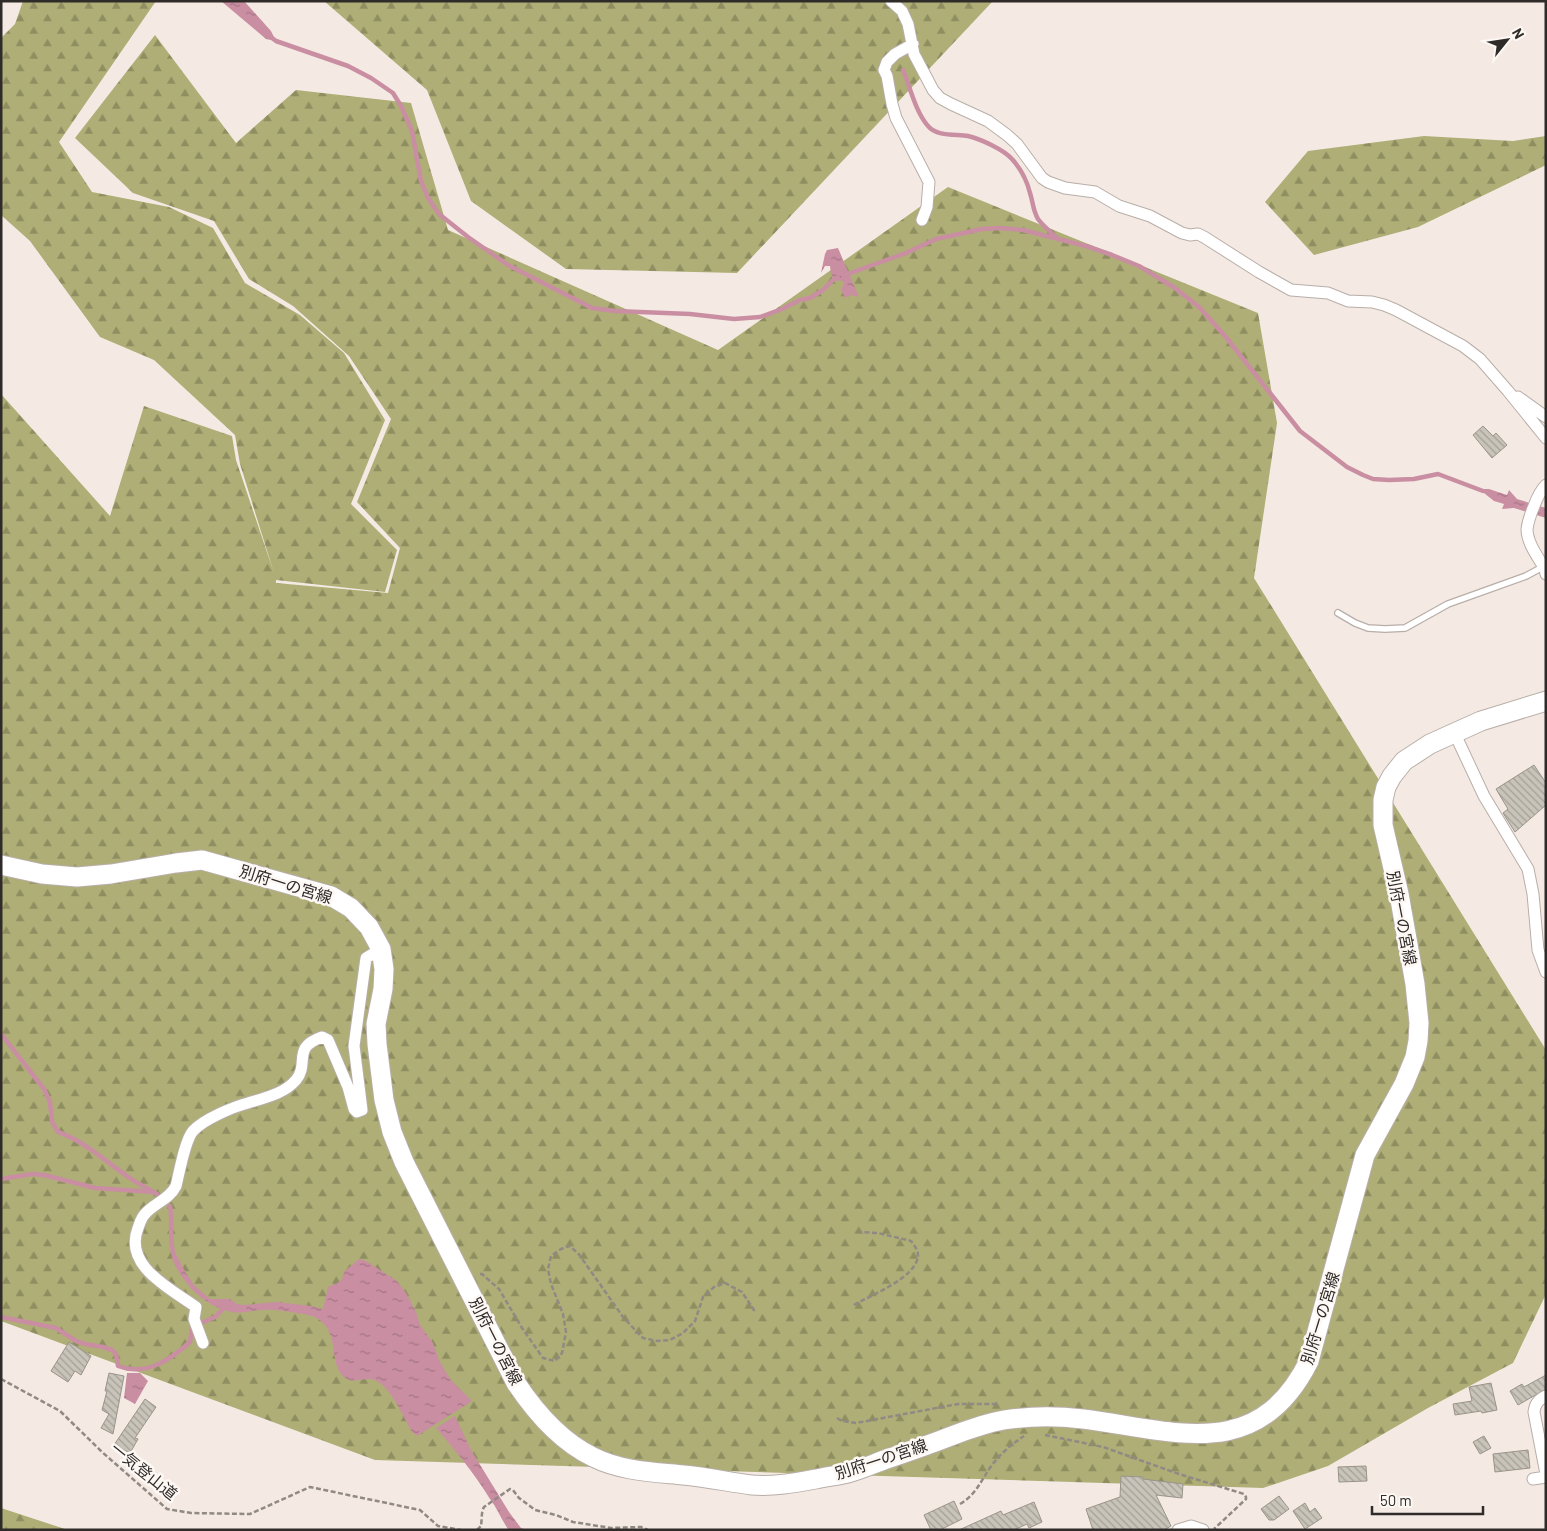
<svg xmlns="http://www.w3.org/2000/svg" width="1547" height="1531" viewBox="0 0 1547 1531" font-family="Barlow,'Noto Sans JP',sans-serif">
<defs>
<pattern id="forest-firs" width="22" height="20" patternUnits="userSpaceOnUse" patternTransform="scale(1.25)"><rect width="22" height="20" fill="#aeae76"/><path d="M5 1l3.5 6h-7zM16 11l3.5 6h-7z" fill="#8e8e61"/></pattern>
<pattern id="water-ripples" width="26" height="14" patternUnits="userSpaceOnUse" patternTransform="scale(1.25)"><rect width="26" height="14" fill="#c98ea2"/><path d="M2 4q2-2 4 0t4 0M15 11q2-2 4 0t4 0" fill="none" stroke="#a47484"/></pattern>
<pattern id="building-back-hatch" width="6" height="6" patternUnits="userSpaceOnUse" patternTransform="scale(1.25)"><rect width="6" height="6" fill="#c9c4ba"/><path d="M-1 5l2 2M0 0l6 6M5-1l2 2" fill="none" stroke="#a49f97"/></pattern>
</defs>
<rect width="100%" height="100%" fill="#f5eae3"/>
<path fill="url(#forest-firs)" d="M23,1H156L59,142L92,192L169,207L213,228L245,283L300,315L344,353L385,420L351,504L397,550L385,592L276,580V583L388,593L400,548L357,502L391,419L349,356L293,306L249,279L214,221L133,193L75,138L155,35L236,143L296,90L411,103L448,230L718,350L948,187L1258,313L1277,423L1254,578L1546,1050V1294L1513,1363L1428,1408L1328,1466L1263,1488L375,1460L1,1321V394L110,516L144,406L232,436L236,460L274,573L240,464L235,435L154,360L100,337L30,241L1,215V38L15,24Z
M324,1H993L737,273L566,269L471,201L427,90Z
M1424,136L1513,141L1546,136V165L1418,227L1314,255L1265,202L1308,151Z
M1,1508L68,1530H1Z"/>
<path fill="url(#water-ripples)" d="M221,1H244L271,31L276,41L266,39Z
M838,248L859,297L851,295L845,298L841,289L844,284L843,281L835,280L831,274L830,266H825L821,273L825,254L827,250Z
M1479,489H1489L1507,495L1509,490L1517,499L1546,508V518L1514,508L1502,509L1504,504L1494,501Z
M172,1247L186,1273L194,1285L210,1299H230L237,1304L244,1305L277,1302L311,1306L323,1309L328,1287L339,1282L342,1279L344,1272L359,1259L366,1261L397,1281L406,1293L416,1312L420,1325L433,1343L439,1360L450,1379L472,1401L417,1436L412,1432C404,1418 391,1387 375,1380C364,1376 353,1386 343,1376C329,1362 339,1336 321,1321C314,1315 305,1314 296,1313C285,1311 274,1309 262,1310C252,1310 242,1314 232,1312C210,1308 190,1291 179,1272C175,1265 169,1256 172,1247Z
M127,1373H140L148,1381L135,1404L124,1398Z
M455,1416L471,1450L509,1512L521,1528L527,1530L508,1529C501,1519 497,1508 490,1499C474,1473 456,1451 436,1428Z"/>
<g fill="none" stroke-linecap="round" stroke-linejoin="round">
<path stroke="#c98ea2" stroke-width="4.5" d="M272,38L276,41L348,66L371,78L393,93L401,106L412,131L421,181L428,198L439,214L468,237L508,265L592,308L615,311L690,314L734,319L760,317L782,309L800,300L810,298L823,290L834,279L838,278
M903,70C910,87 916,113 928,126C937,137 956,134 968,136C981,139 1004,150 1012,159C1021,169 1027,181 1030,193C1033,202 1033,211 1038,219C1043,226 1050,231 1057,238
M845,275L906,253L936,239L982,229L999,228L1023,230L1086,246L1112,255L1139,266L1175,288L1199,307L1225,336L1300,431L1347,467L1363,475L1373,479L1389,480L1414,479L1438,474L1483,491
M1,1034L44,1089L50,1102L52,1122L58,1132C84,1141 104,1160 127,1176C136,1183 147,1188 157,1194
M1,1179L32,1174L44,1175L95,1188L153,1192
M170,1206C173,1221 169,1237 173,1252
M1,1317L56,1328L76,1341L85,1344L103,1347L112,1350L116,1354L118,1366C146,1377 171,1359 190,1342L192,1327L215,1317L226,1306"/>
</g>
<path fill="url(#building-back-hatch)" stroke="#99948a" d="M1483,426L1493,436L1496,433L1507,445L1492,458L1473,435Z
M1534,765L1546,783V805L1515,832L1503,813L1508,809L1496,789Z
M69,1342L91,1356L81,1375L75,1371L68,1382L51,1371Z
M109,1373L124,1376L113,1434L101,1428L109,1414L102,1410L107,1391H105Z
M1546,1375V1389L1518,1405L1510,1391L1522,1384L1524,1387Z
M1491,1383L1497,1410L1482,1413L1481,1411L1455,1415L1453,1404L1472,1401L1469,1387Z
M145,1399L156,1407L135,1438L138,1439L130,1453L114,1445Z
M1484,1436L1491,1448L1480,1454L1473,1442Z
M1528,1450L1530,1468L1495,1472L1493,1454Z
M1366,1466L1367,1481L1339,1482L1338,1467Z
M1121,1476L1143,1477V1479L1183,1484L1182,1498L1156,1495L1171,1526L1164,1530H1093L1086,1509L1120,1497Z
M1279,1496L1289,1509L1274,1520H1269L1261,1509Z
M954,1501L962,1519L940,1530H931L924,1515Z
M1034,1502L1042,1522L1029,1528L1027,1524L1014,1530H959L1001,1511L1003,1515Z
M1305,1503L1310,1512L1315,1508L1322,1518L1305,1529L1293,1511Z"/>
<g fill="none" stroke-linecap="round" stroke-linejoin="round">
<defs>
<path id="lane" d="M1338,613L1355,623L1368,628L1385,629L1405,628L1448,604L1526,576L1539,569H1545"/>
<path id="street" d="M891,1L902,11L908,24L914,54L933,90L940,98L951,104L988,121L1007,135L1017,144L1042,178L1048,182L1065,188L1095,192L1119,206L1150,216L1182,233L1190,235L1198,234L1204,237L1259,272L1291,290L1328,293L1348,301L1372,302L1384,305L1396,310L1463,346L1480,359L1508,391L1546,438
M913,44L895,54L887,62L884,70L887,76L892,104L896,118L929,182L927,207L922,220
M1518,397L1546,417
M1546,485C1540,491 1537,498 1534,506C1531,513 1528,521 1527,529C1527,543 1538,557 1545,569L1546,574
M1454,732L1484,796L1528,869L1533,894L1538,950L1546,972
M203,1343L194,1319L196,1307C171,1289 123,1266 138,1228C140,1223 141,1218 145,1214C154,1203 169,1200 176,1186C179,1174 185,1140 193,1131C204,1119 233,1107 248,1103C264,1098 284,1094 296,1080C310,1063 291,1048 322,1037L328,1040L348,1087L354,1109L357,1112L362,1110L354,1046L366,958L381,949
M1546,1396C1538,1400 1535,1404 1534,1412L1546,1474
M1533,1479L1546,1477
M1178,1530L1191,1526L1203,1530"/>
<path id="primary" d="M1,865L42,874L77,877L111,874L176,863L202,860L331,896L351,908L369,927L381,949L384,969L383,989L376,1024L377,1044L384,1100L392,1132L404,1162L516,1383C536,1413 560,1441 593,1457C621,1471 653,1472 683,1475C706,1477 729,1482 752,1485C775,1487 799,1482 821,1478C831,1476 842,1475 851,1472C862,1469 873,1464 884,1460C908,1452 931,1444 954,1435C970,1429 987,1423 1004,1420C1030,1416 1057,1416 1083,1419C1173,1430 1257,1465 1309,1361L1365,1155L1404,1084L1415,1057L1418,1041L1419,1023L1415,984L1399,894L1383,825V800L1386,787L1392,776L1404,761L1430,744L1481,721L1546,701"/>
</defs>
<use href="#lane" stroke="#b8aea8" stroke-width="8"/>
<use href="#street" stroke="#b8aea8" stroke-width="13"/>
<use href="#primary" stroke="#b8aea8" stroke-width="21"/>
<path stroke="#908984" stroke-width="2.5" stroke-dasharray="5 2.5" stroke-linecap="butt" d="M480,1274H482L499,1289L522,1328L543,1358L555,1361L562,1353L566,1332L563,1314L551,1284L548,1269L551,1256L561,1249L569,1246L578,1253L623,1317L637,1332L643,1338L657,1341L670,1340L683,1333L695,1321L703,1297L714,1287L725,1283L742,1292L756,1313
M854,1305C871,1295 918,1277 918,1255C918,1250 914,1245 911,1241L878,1233L860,1232
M1,1379L60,1411L102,1452L167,1509L191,1513L250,1514L310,1487L420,1510L438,1526L461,1530
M837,1418L842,1421L856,1423L958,1404H998
M1045,1435L1103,1447L1179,1474L1244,1494L1246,1497V1499L1214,1529
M960,1504C977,1494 981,1480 992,1465C1001,1453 1012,1444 1024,1436
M477,1530L481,1526C482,1520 481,1512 484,1507L510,1489L513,1490L519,1498L535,1510L556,1515L573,1522L611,1528L641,1527L648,1530"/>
<use href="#lane" stroke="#fff" stroke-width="5.5"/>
<use href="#street" stroke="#fff" stroke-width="11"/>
<use href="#primary" stroke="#fff" stroke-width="19"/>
</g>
<g text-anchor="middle" stroke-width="5" stroke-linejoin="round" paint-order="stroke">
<g font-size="16" fill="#2f2b29" stroke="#fef8f4">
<text transform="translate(286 884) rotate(17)" y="6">別府一の宮線</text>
<text transform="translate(1402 918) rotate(79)" y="6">別府一の宮線</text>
<text transform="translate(1320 1318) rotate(-73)" y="6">別府一の宮線</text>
<text transform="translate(496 1341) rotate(63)" y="6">別府一の宮線</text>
<text transform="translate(881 1459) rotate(-18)" y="6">別府一の宮線</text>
<text transform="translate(144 1471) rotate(39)" y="6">一気登山道</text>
</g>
</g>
<rect width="1547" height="1531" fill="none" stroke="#2f2b29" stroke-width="5"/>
<g transform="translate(1507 40) rotate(60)" stroke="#fef8f4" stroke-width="4" paint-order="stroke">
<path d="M0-4L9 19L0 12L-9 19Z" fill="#2f2b29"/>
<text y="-8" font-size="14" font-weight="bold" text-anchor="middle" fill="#2f2b29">N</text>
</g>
<path d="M1372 1506v8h111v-8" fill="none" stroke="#2f2b29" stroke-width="2.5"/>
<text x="1380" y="1506" font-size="15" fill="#2f2b29" stroke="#fef8f4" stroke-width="4" paint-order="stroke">50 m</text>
</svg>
